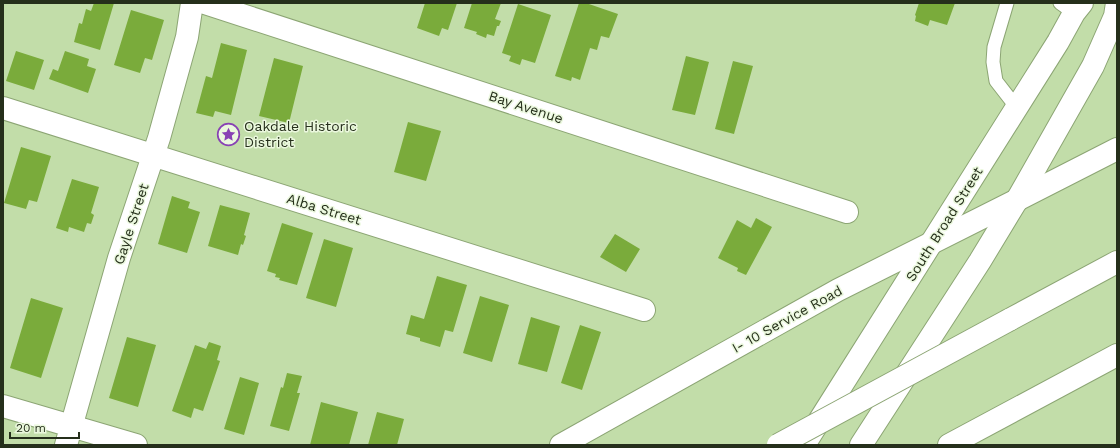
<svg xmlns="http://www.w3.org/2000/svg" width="1120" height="448" viewBox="0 0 1120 448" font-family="'Work Sans',sans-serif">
<rect width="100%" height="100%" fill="#c2dda9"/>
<path fill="#7aab3b" d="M94,3H114L100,50L74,42L79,23L82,24L86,9L91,11Z
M425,3H457L448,30L442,28L439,36L417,28Z
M472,3H501L495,19L501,21L499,26H497L494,36L487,34L486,38L476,34L477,32L464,28Z
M579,3H586L618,14L609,38L601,36L597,50L590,48L580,80L572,77L571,81L555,76Z
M919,3H955L947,25L930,20L928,26L915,21L916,16L915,15Z
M518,4L551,15L535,63L522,59L520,65L509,61L511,56L502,53Z
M131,10L164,20L152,60L145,58L140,73L114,65Z
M221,43L247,50L231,115L215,111L213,117L196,113L206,76L212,78Z
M16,51L44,60L34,90L6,81Z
M65,51L89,59L87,66L96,69L88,93L49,79L53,69L58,71Z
M686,56L709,62L695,115L672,110Z
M274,58L303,66L289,123L259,116Z
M733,61L753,66L734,134L715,129Z
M408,122L441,131L426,181L394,172Z
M21,147L51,156L37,202L29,200L26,209L4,203Z
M72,179L99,187L91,213L94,215L91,224L87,223L84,232L69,227L68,232L56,228Z
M172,196L190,202L188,208L200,212L187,253L158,244Z
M220,205L250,213L244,235L246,236L243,245L241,244L238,255L208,246Z
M756,218L772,227L746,275L737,271L738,268L718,258L737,220L751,228Z
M282,223L313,233L297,285L279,280L280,278L275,277L276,274L267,271Z
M615,234L640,249L626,272L600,257Z
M324,239L353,248L336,307L306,298Z
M437,276L467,285L453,332L445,330L440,347L420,341V338L406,334L411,315L424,319Z
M480,296L509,305L492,362L463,353Z
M31,298L63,308L41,378L10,368Z
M531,317L560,326L547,372L518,364Z
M580,325L601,332L582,390L561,383Z
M127,337L156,345L138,407L109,398Z
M209,342L221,346L217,360L220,361L203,411L194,408L191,418L172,411L195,345L206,349Z
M287,373L302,376L297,393H300L289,431L270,426L281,387L283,388Z
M240,377L259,383L244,435L224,429Z
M321,402L358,412L349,445H310Z
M377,412L404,419L397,445H368Z"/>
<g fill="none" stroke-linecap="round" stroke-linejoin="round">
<defs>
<path id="lane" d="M1007,3L994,47L993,62L996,81L1017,108
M1060,3L1074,13"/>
<path id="street" d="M205,3L847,212
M3,108L644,310
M3,406L136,445
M66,445L119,258L159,138L187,37L192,3"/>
<path id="secondary" d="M561,445L838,290L1017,200"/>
<path id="primary" d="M804,445L1058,42L1074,13L1082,3
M861,445L980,261L1017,200L1093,66L1115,16L1117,3"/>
<path id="highway" d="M1017,200L1117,149
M1009,320L1117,262
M949,445L1117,355"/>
</defs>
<use href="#lane" stroke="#8ca574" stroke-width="15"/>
<use href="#street" stroke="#8ca574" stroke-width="24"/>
<use href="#secondary" stroke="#8ca574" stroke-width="24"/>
<use href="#primary" stroke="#8ca574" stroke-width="24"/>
<use href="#highway" stroke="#8ca574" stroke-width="24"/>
<use href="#lane" stroke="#fff" stroke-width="13"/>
<use href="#street" stroke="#fff" stroke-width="22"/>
<use href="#secondary" stroke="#fff" stroke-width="22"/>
<use href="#primary" stroke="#fff" stroke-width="22"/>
<use href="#highway" stroke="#fff" stroke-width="22"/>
<defs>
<path id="highway-bridge" d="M778,445L1009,320"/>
</defs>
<use href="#highway-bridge" stroke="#8ca574" stroke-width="24" stroke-linecap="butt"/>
<use href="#highway-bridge" stroke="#fff" stroke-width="22"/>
</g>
<defs>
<symbol id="sight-ring" viewBox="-11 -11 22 22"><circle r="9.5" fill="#ebf8de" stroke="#8841b4" stroke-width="1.5"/><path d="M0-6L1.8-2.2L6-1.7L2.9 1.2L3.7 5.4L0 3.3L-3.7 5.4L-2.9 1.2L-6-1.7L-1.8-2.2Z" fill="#8841b4"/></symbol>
</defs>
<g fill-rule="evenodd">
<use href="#sight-ring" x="216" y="122" width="25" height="25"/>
</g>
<g text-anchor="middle" stroke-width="3" stroke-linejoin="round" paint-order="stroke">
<g font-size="14" fill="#252f1b" stroke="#ebf8de">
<text transform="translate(526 107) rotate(18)" y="5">Bay Avenue</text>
<text transform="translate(324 209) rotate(17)" y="5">Alba Street</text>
<text transform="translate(131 224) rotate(-72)" y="5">Gayle Street</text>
<text transform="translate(944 224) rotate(-58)" y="5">South Broad Street</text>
<text transform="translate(787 319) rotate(-29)" y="5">I- 10 Service Road</text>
</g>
<g font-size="14" fill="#252f1b" stroke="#ebf8de" text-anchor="start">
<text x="244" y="131">Oakdale Historic<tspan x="244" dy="16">District</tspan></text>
</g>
</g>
<rect width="1120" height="448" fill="none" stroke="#252f1b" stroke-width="8"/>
<path d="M10 432v6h69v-6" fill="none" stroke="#252f1b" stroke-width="2"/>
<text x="16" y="432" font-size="12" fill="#252f1b" stroke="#ebf8de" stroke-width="3" paint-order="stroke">20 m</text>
</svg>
